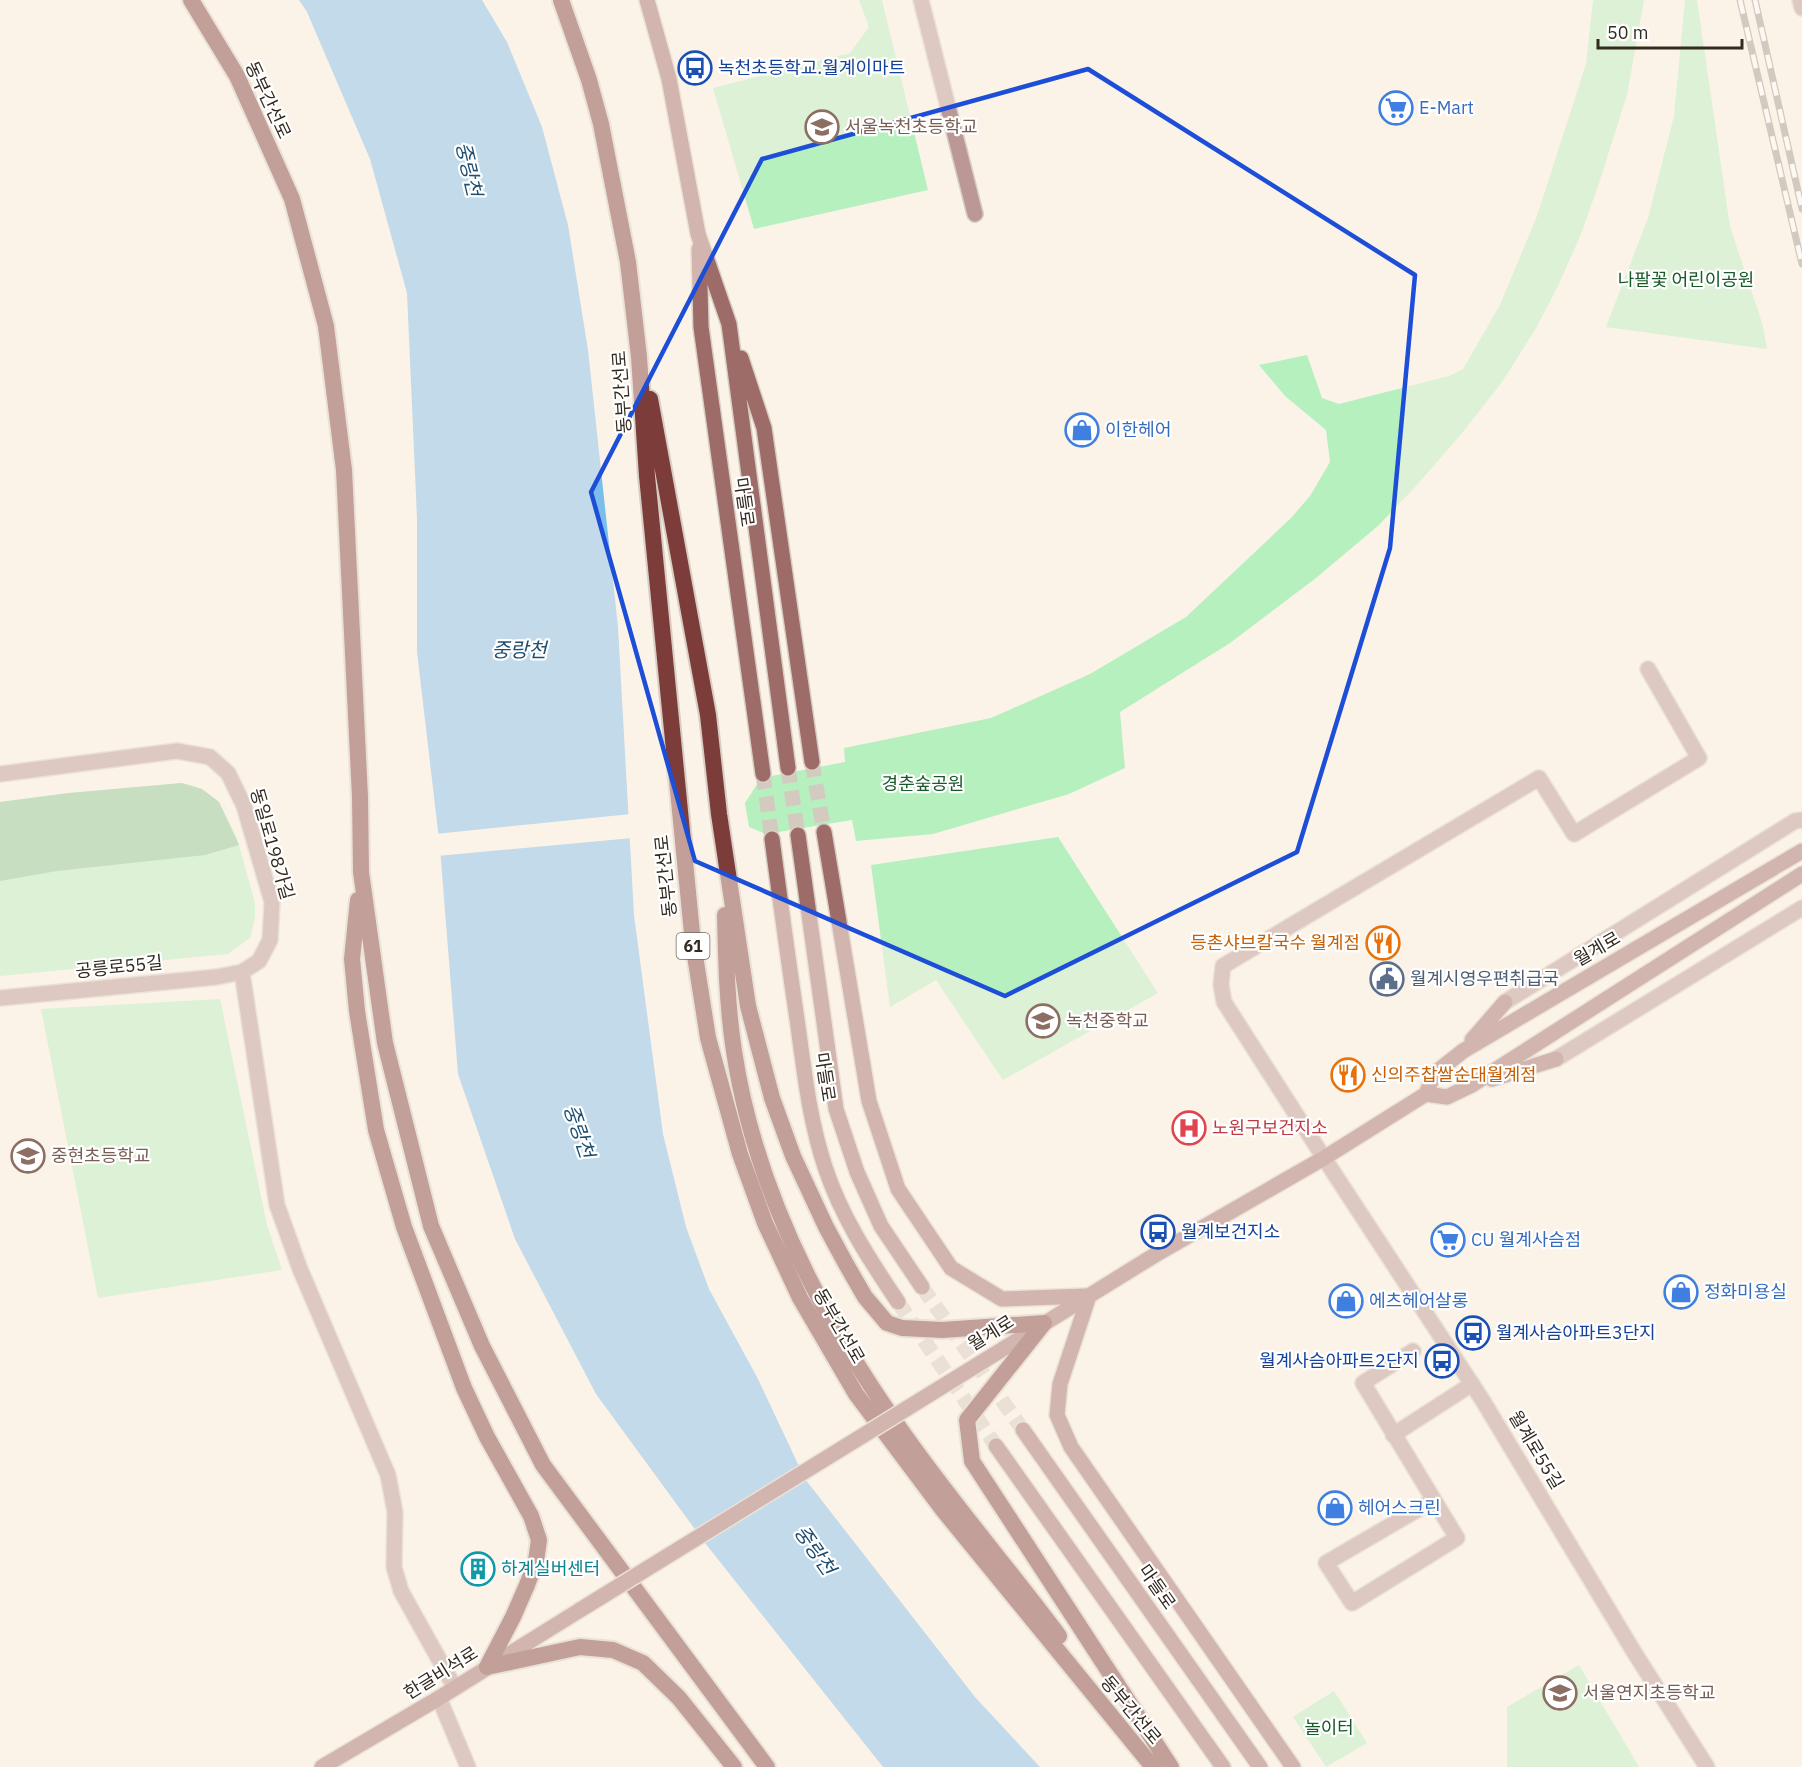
<svg xmlns="http://www.w3.org/2000/svg" width="1802" height="1767" viewBox="0 0 1802 1767" font-family="'IBM Plex Sans','Noto Sans KR',sans-serif">
<rect width="100%" height="100%" fill="#fcf3e8"/>
<path fill="#b5f0be" d="M859,0H882L928,190L754,229L713,88L850,53L869,27Z
M1593,0H1644L1627,95L1599,183L1581,234L1558,286L1535,330L1502,382L1463,432L1416,486L1379,525L1316,578L1230,643L1120,712L1125,768L1069,794L933,834L856,841L852,820L766,834L749,827L745,803L761,778L845,762L844,748L991,718L1090,674L1186,617L1291,518L1310,496L1330,462L1326,430L1285,396L1259,365L1307,355L1322,398L1339,404L1449,376L1463,369L1500,305L1537,216L1586,64Z
M1685,0H1697L1730,227L1763,326L1767,349L1606,327L1648,218L1674,116Z
M182,783L202,789L219,802L237,838L255,903V918L250,938L228,954L0,976V802L69,793Z
M1058,837L1158,993L1003,1080L936,980L890,1007L871,865Z
M220,999L267,1225L282,1270L98,1298L41,1009Z
M1579,1665L1639,1767H1507V1707Z
M1334,1691L1367,1743L1326,1767L1293,1717Z"/>
<path fill="#89c693" d="M182,783L202,789L219,802L239,845L205,855L57,871L0,881V802L69,793Z"/>
<path fill="#7cbdec" d="M299,0H482L507,42L542,127L568,225L588,350L618,627L634,915L663,1134L686,1227L709,1289L758,1379L805,1479L975,1697L1040,1767H883L705,1543L596,1394L515,1239L458,1074L440,848L417,652V518L407,293L370,159L307,12Z"/>
<path fill="#fcf3e8" d="M631,814L633,838L437,856L435,834Z"/>
<g fill="none" stroke-linecap="round" stroke-linejoin="round">
<path stroke="#d4cbc0" stroke-width="15" stroke-dasharray="15 8" stroke-linecap="butt" d="M812,762L824,832
M788,768L798,835
M763,774L772,839
M922,1287L1023,1430
M898,1302L996,1446"/>
<defs>
<path id="minor" d="M921,0L975,214
M242,972L277,1205L300,1269L388,1475L395,1512L394,1567L401,1591L455,1688
M1324,1158L1224,1002L1221,985L1223,966L1539,778L1574,834L1699,758L1648,669
M1413,1351L1363,1383L1457,1538L1352,1603L1326,1563L1434,1500
M1393,1435L1472,1384"/>
<path id="tertiary" d="M1800,0L1802,8
M0,774L177,751L210,757L228,773L244,806L272,902L270,940L259,961L242,972L217,977L0,998
M1505,1002L1795,821L1802,820
M1556,1059L1802,908
M1324,1158L1483,1401L1634,1652L1707,1767
M439,1698L468,1767"/>
<path id="secondary" d="M647,0L669,79L698,234L729,324L788,768
M699,249L701,327L763,774
M741,358L764,428L812,762
M824,832L869,1101L898,1189L951,1268L1002,1299L1086,1296
M798,835L836,1109L857,1172L881,1226L922,1287
M772,839C780,899 788,959 797,1019C804,1069 809,1119 825,1167C841,1216 869,1259 898,1302
M1472,1040L1505,1002
M1492,1079L1556,1059
M1426,1094L1447,1097L1472,1085L1802,874
M1089,1296L1060,1384L1057,1415L1071,1447L1293,1767
M906,1409L1155,1255L1324,1158L1426,1094L1434,1074L1463,1051L1802,851
M1023,1430L1260,1767
M996,1446L1223,1767
M322,1767L439,1698L580,1610"/>
<path id="trunk" d="M191,0L237,76L292,199L326,326L344,470L360,797L361,872L385,1043L431,1226L482,1346L543,1465L767,1767
M561,0L589,80L601,124L628,262L639,357L647,476L693,943L708,1038L740,1154L765,1223L800,1298L856,1394L943,1510L1153,1767
M650,399L708,715L719,814L748,1006L772,1098L793,1156L826,1227L846,1264L865,1297L887,1323L902,1328L942,1330L1044,1323
M358,900L352,959L357,1011L376,1130L404,1227L464,1388L487,1437L531,1516L539,1540L536,1561L527,1585L513,1617L487,1667
M725,915C726,960 727,1006 734,1051C754,1185 819,1313 896,1423C947,1497 1006,1565 1059,1636
M1044,1323L967,1420L972,1461L1171,1767
M487,1667L580,1647L613,1650L643,1663L679,1698L734,1767"/>
</defs>
<use href="#minor" stroke="#d8cfc4" stroke-width="18"/>
<use href="#tertiary" stroke="#d8cfc4" stroke-width="18"/>
<use href="#secondary" stroke="#d8cfc4" stroke-width="18"/>
<use href="#trunk" stroke="#d8cfc4" stroke-width="20"/>
<use href="#minor" stroke="#bb9895" stroke-width="15"/>
<use href="#tertiary" stroke="#bb9895" stroke-width="15"/>
<use href="#secondary" stroke="#9d6b68" stroke-width="15"/>
<use href="#trunk" stroke="#7c3c3a" stroke-width="16"/>
<defs>
<path id="rail" d="M1740,0L1802,264
M1755,0L1802,209"/>
</defs>
<use href="#rail" stroke="#a1988e" stroke-width="7"/>
<use href="#rail" stroke="#fff" stroke-width="4.5" stroke-dasharray="14" stroke-linecap="butt"/>
<defs>
<path id="secondary-bridge" d="M580,1610L906,1409"/>
</defs>
<use href="#secondary-bridge" stroke="#d8cfc4" stroke-width="18" stroke-linecap="butt"/>
<use href="#secondary-bridge" stroke="#9d6b68" stroke-width="15"/>
</g>
<path d="M0 0H1802V1767H0ZM1088,69L1415,275L1390,548L1297,852L1005,996L695,861L591,492L762,159Z" fill="#fcf3e8" fill-opacity=".55" fill-rule="evenodd"/>
<path fill="none" stroke="#1d4ed8" stroke-width="4.5" stroke-linejoin="round" d="M1088,69L1415,275L1390,548L1297,852L1005,996L695,861L591,492L762,159Z"/>
<defs>
<symbol id="bus-ring" viewBox="-11 -11 22 22"><circle r="9.5" fill="#fff" stroke="#1a4fb4" stroke-width="1.5"/><path d="M-5-6H5V4H4V6H2V4H-2V6H-4V4H-5ZM-3.5-4V0h7V-4ZM-3.5 1.2v1.5H-2V1.2ZM2 1.2v1.5H3.5V1.2Z" fill="#1a4fb4"/></symbol>
<symbol id="supermarket-ring" viewBox="-11 -11 22 22"><circle r="9.5" fill="#fff" stroke="#3f7fe0" stroke-width="1.5"/><path d="M-6-5.5h2.5l.6 2H6L4.5 2H-2.5L-4.4-4H-6ZM-1.5 3.2a1.3 1.3 0 1 0 .1 0ZM3 3.2a1.3 1.3 0 1 0 .1 0Z" fill="#3f7fe0"/></symbol>
<symbol id="school-ring" viewBox="-11 -11 22 22"><circle r="9.5" fill="#fff" stroke="#8d6e63" stroke-width="1.5"/><path d="M0-5L7-2L0 1L-7-2ZM-4 1L0 2.5L4 1V4Q0 6-4 4Z" fill="#8d6e63"/></symbol>
<symbol id="shop-ring" viewBox="-11 -11 22 22"><circle r="9.5" fill="#fff" stroke="#3f7fe0" stroke-width="1.5"/><path d="M-5-2.5h2.3a2.7 3.5 0 0 1 5.4 0H5L5.5 6h-11ZM-1.5-2.5h3a1.5 2.3 0 0 0-3 0Z" fill="#3f7fe0"/></symbol>
<symbol id="restaurant-ring" viewBox="-11 -11 22 22"><circle r="9.5" fill="#fff" stroke="#e8710a" stroke-width="1.5"/><path d="M-5-6h1v4h1v-4h1v4h1v-4h1v5L-1.5 .5V6h-2V.5L-5-1ZM5-6V6H3V1.5H1.5Q1.5-4 5-6Z" fill="#e8710a"/></symbol>
<symbol id="civic-ring" viewBox="-11 -11 22 22"><circle r="9.5" fill="#fff" stroke="#5c6f8a" stroke-width="1.5"/><path d="M-.6-6.5H3V-4.5H.6V-3L4-1V1h2V6H-6V1h2V-1L-.6-3ZM-1.2 2.5V6h2.4V2.5Z" fill="#5c6f8a"/></symbol>
<symbol id="hospital-ring" viewBox="-11 -11 22 22"><circle r="9.5" fill="#fff" stroke="#e0444e" stroke-width="1.5"/><path d="M-5-5h3v3.5h4V-5h3V5h-3V1.5h-4V5h-3Z" fill="#e0444e"/></symbol>
<symbol id="building-ring" viewBox="-11 -11 22 22"><circle r="9.5" fill="#fff" stroke="#0f9aa8" stroke-width="1.5"/><path d="M-4-6H4V6H1V3H-1V6H-4ZM-2.5-4.3h1.7v1.8h-1.7ZM.8-4.3h1.7v1.8H.8ZM-2.5-1h1.7V.8h-1.7ZM.8-1h1.7V.8H.8Z" fill="#0f9aa8"/></symbol>
</defs>
<g fill-rule="evenodd">
<use href="#bus-ring" x="676" y="49" width="38" height="38"/>
<use href="#supermarket-ring" x="1377" y="89" width="38" height="38"/>
<use href="#school-ring" x="803" y="108" width="38" height="38"/>
<use href="#shop-ring" x="1063" y="411" width="38" height="38"/>
<use href="#restaurant-ring" x="1364" y="924" width="38" height="38"/>
<use href="#civic-ring" x="1368" y="960" width="38" height="38"/>
<use href="#school-ring" x="1024" y="1002" width="38" height="38"/>
<use href="#restaurant-ring" x="1329" y="1056" width="38" height="38"/>
<use href="#hospital-ring" x="1170" y="1109" width="38" height="38"/>
<use href="#school-ring" x="9" y="1137" width="38" height="38"/>
<use href="#bus-ring" x="1139" y="1213" width="38" height="38"/>
<use href="#supermarket-ring" x="1429" y="1221" width="38" height="38"/>
<use href="#shop-ring" x="1662" y="1273" width="38" height="38"/>
<use href="#shop-ring" x="1327" y="1282" width="38" height="38"/>
<use href="#bus-ring" x="1454" y="1314" width="38" height="38"/>
<use href="#bus-ring" x="1423" y="1342" width="38" height="38"/>
<use href="#shop-ring" x="1316" y="1489" width="38" height="38"/>
<use href="#building-ring" x="459" y="1550" width="38" height="38"/>
<use href="#school-ring" x="1541" y="1674" width="38" height="38"/>
</g>
<g text-anchor="middle" stroke-width="4.5" stroke-linejoin="round" paint-order="stroke">
<rect fill="#fff" stroke="#706a63" stroke-width="1.5" x="676.5" y="933" width="33" height="26" rx="4.5"/>
<g font-size="16" font-weight="bold" fill="#332a20">
<text x="693" y="952">61</text>
</g>
<g font-size="18" fill="#164399" stroke="#fff" text-anchor="start">
<text x="718" y="74">녹천초등학교.월계이마트</text>
<text x="1181" y="1238">월계보건지소</text>
<text x="1496" y="1339">월계사슴아파트3단지</text>
<text x="1419" y="1367" text-anchor="end">월계사슴아파트2단지</text>
</g>
<g font-size="18" fill="#332a20" stroke="#fff">
<text transform="translate(268 100) rotate(65)" y="6">동부간선로</text>
<text transform="translate(622 392) rotate(-94)" y="6">동부간선로</text>
<text transform="translate(744 502) rotate(82)" y="6">마들로</text>
<text transform="translate(272 844) rotate(74)" y="6">동일로198가길</text>
<text transform="translate(666 876) rotate(-96)" y="6">동부간선로</text>
<text transform="translate(1597 949) rotate(-30)" y="6">월계로</text>
<text transform="translate(119 967) rotate(-6)" y="6">공릉로55길</text>
<text transform="translate(825 1077) rotate(81)" y="6">마들로</text>
<text transform="translate(839 1326) rotate(60)" y="6">동부간선로</text>
<text transform="translate(991 1333) rotate(-32)" y="6">월계로</text>
<text transform="translate(1536 1450) rotate(59)" y="6">월계로55길</text>
<text transform="translate(1157 1587) rotate(55)" y="6">마들로</text>
<text transform="translate(441 1673) rotate(-32)" y="6">한글비석로</text>
<text transform="translate(1131 1710) rotate(50)" y="6">동부간선로</text>
</g>
<g font-size="18" fill="#366cbe" stroke="#fff" text-anchor="start">
<text x="1419" y="114">E-Mart</text>
<text x="1105" y="436">이한헤어</text>
<text x="1471" y="1246">CU 월계사슴점</text>
<text x="1704" y="1298">정화미용실</text>
<text x="1369" y="1307">에츠헤어살롱</text>
<text x="1358" y="1514">헤어스크린</text>
</g>
<g font-size="18" fill="#785e54" stroke="#fff" text-anchor="start">
<text x="845" y="133">서울녹천초등학교</text>
<text x="1066" y="1027">녹천중학교</text>
<text x="51" y="1162">중현초등학교</text>
<text x="1583" y="1699">서울연지초등학교</text>
</g>
<g font-size="18" fill="#195a2b" stroke="#fff">
<text x="1686" y="286">나팔꽃 어린이공원</text>
<text x="923" y="790">경춘숲공원</text>
<text x="1329" y="1734">놀이터</text>
</g>
<g font-size="18" fill="#c56008" stroke="#fff" text-anchor="end">
<text x="1360" y="949">등촌샤브칼국수 월계점</text>
<text x="1371" y="1081" text-anchor="start">신의주찹쌀순대월계점</text>
</g>
<g font-size="18" fill="#4e5e75" stroke="#fff" text-anchor="start">
<text x="1410" y="985">월계시영우편취급국</text>
</g>
<g font-size="18" fill="#be3a42" stroke="#fff" text-anchor="start">
<text x="1212" y="1134">노원구보건지소</text>
</g>
<g font-size="18" fill="#0d838f" stroke="#fff" text-anchor="start">
<text x="501" y="1575">하계실버센터</text>
</g>
<g font-size="20" font-style="italic" fill="#1e4f70" stroke="#fff">
<text transform="translate(469 169) rotate(77)" y="7">중랑천</text>
<text x="519" y="657">중랑천</text>
<text transform="translate(579 1131) rotate(71)" y="7">중랑천</text>
<text transform="translate(815 1550) rotate(55)" y="7">중랑천</text>
</g>
</g>
<path d="M1598 39v9h144v-9" fill="none" stroke="#332a20" stroke-width="3"/>
<text x="1607" y="39" font-size="18" fill="#332a20" stroke="#ffffff" stroke-width="4.5" paint-order="stroke">50 m</text>
</svg>
